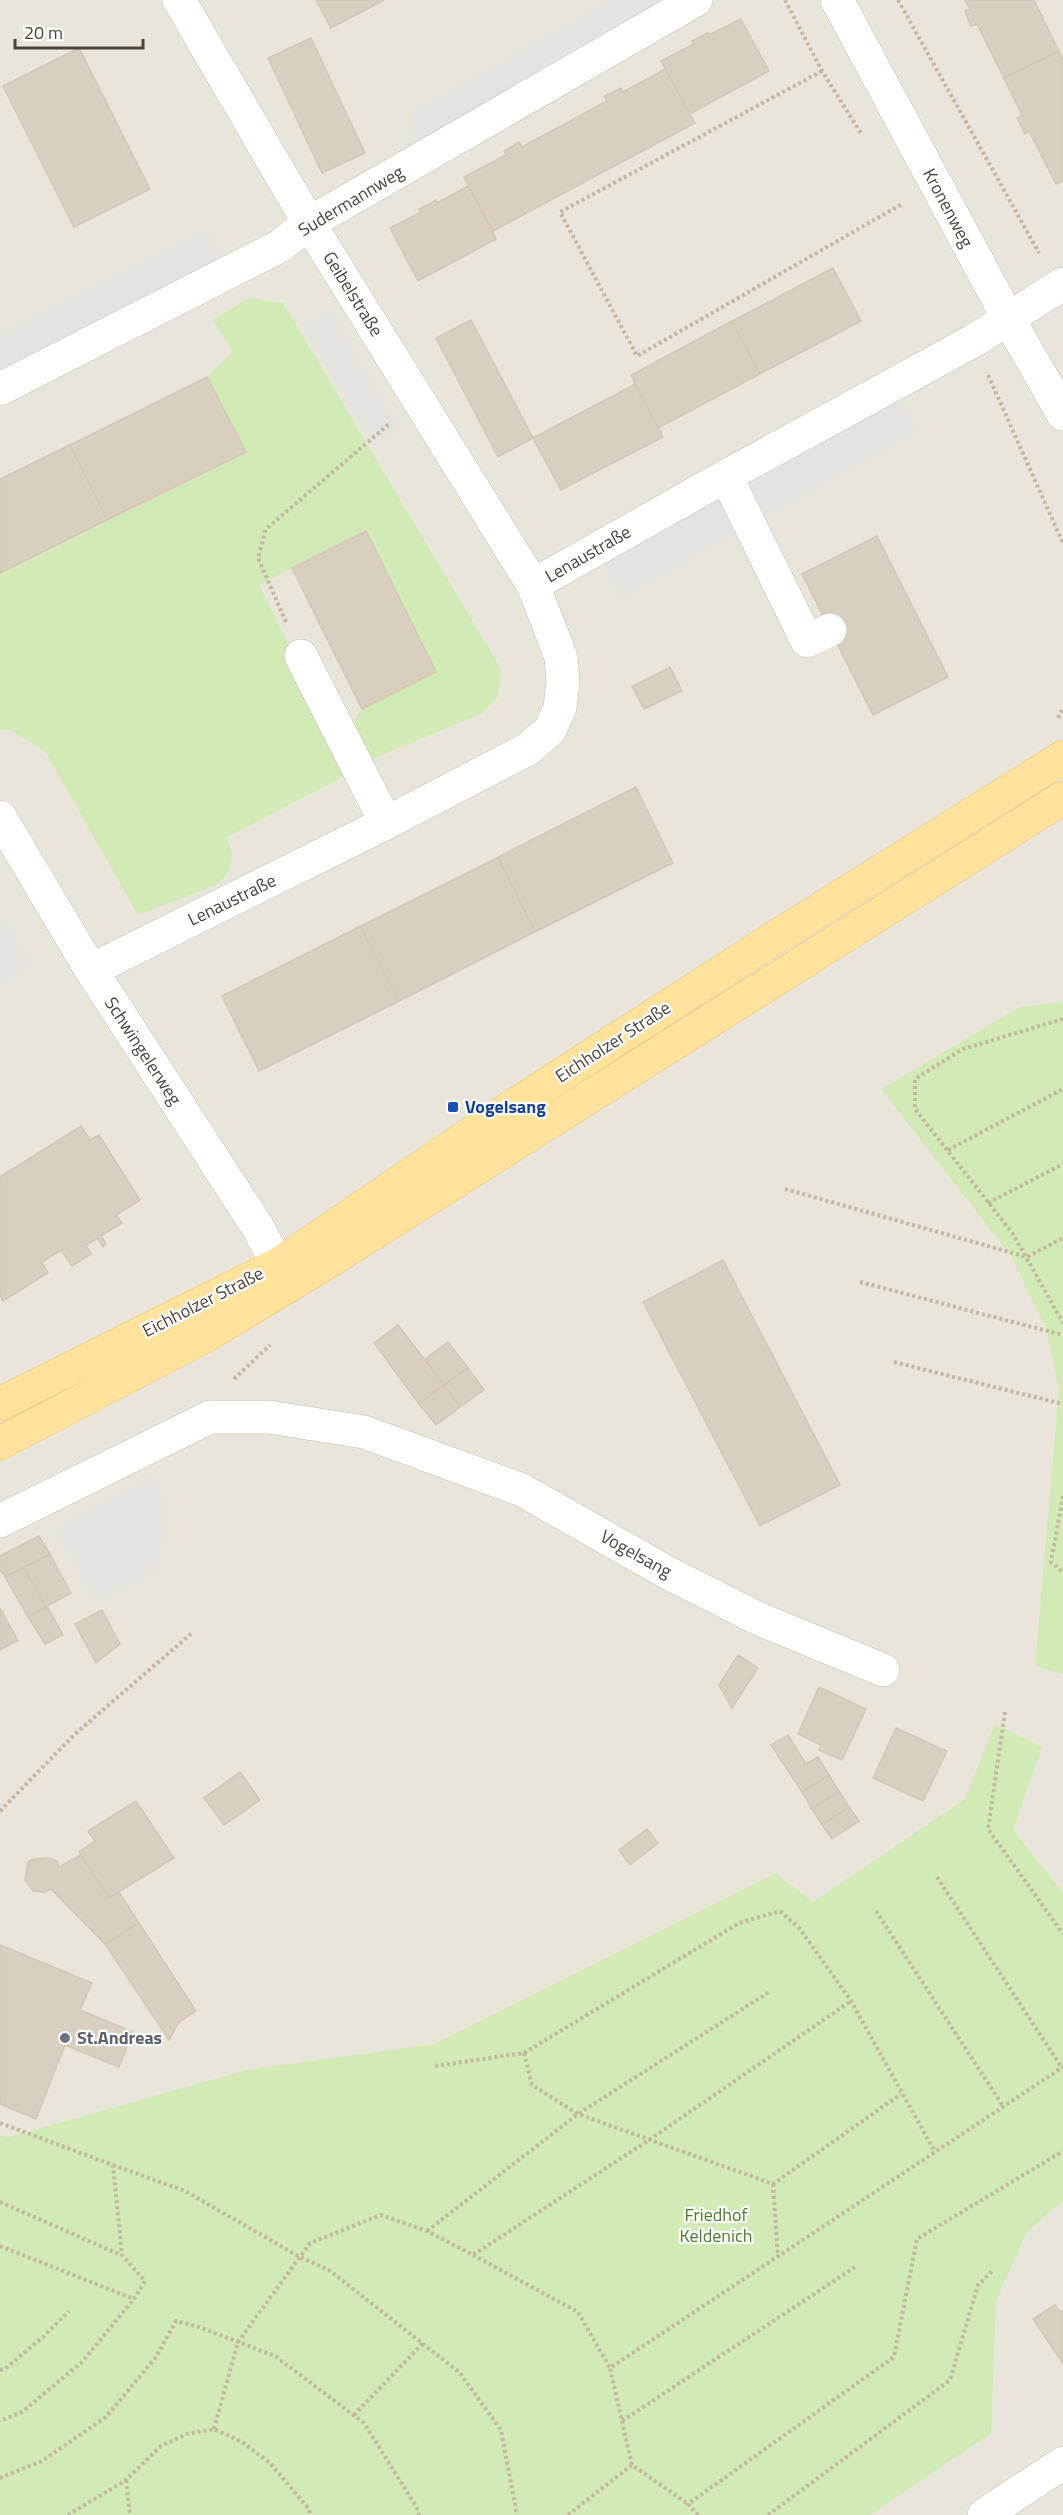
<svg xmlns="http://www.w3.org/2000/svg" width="1063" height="2515" viewBox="0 0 1063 2515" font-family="'Titillium Web',sans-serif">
<rect width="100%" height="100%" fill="#f6f3ec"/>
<path fill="#eae5da" d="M0,0H1063V2515H0Z"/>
<path fill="#d2eab5" d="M249,298L283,303L501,669L498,696L481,714L367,761L351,724L362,709L436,671L366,531L259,585L352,772L227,837L232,855L229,871L218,884L138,915L45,751L8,729L0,731V573L245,452L207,377L233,352L213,320Z
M1063,1002V1674L1035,1666L1059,1389L1046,1328L1011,1256L881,1089L1020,1007Z
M995,1724L1042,1747L1013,1830L1063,1893V2200L1027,2232L996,2300L991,2433L870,2515H0V2136L9,2137L247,2070L434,2044L775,1873L813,1902L965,1799Z"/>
<path fill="#e5e3e0" d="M611,0H675L402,159L413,112Z
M209,229L224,259L0,373V335Z
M331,312L400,428L375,444L303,327Z
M898,394L918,431L622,598L601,561Z
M0,913L32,965L0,985Z
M151,1476L169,1509L156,1572L95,1601L55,1529Z"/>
<path fill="#d8cfc1" stroke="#d3c7b4" stroke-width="1.5" d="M316,0H384L331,28Z
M965,0H1034L1059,51L1004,78L977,24L971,26L965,11L970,9Z
M741,19L769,71L690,114L661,61L694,44L692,41L708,33L709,35Z
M311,38L365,153L322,173L268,58Z
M79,48L150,189L74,227L3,86Z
M1059,51L1063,59V181L1056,184L1029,131L1025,134L1017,118L1022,115L1004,78Z
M665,69L695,123L493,231L464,177L506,155L504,151L519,142L522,147L607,101L604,96L621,88L623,92Z
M468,186L496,239L418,281L390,228L421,212L419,209L436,200L437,203Z
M833,268L861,321L760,374L732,321Z
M471,320L533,438L498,457L436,338Z
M732,321L760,374L658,428L631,375Z
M207,377L246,452L107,520L70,445Z
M635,384L663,437L561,490L533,438Z
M70,445L107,520L0,573V479Z
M366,531L436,672L362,709L292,568Z
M877,536L948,677L873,715L802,574Z
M670,667L682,691L644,709L632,686Z
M636,787L673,863L535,932L498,857Z
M498,857L535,932L399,1001L360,926Z
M360,926L399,1001L259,1071L222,996Z
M81,1126L90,1140L99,1135L140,1200L116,1215L122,1223L101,1236L106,1244L103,1247L98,1238L86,1245L91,1254L72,1266L61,1250L42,1262L48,1273L3,1301L0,1295V1177Z
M723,1260L840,1485L760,1526L643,1302Z
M398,1325L444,1385L419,1404L374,1343Z
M448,1342L468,1368L444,1385L425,1359Z
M468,1368L484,1390L460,1407L444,1385Z
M444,1385L460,1407L436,1425L419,1404Z
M39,1536L50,1554L5,1577L0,1569V1556Z
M50,1554L71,1593L46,1607L24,1567Z
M24,1567L46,1607L28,1617L5,1577Z
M47,1606L63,1635L45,1644L28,1617Z
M0,1608L18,1641L0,1650Z
M102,1610L120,1644L96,1663L75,1624Z
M738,1655L758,1668L732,1708L719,1685Z
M819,1687L866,1709L842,1760L819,1750L821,1745L798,1734Z
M896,1728L947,1751L923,1801L873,1778Z
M788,1735L806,1764L818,1757L829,1775L802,1792L771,1745Z
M240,1772L260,1800L224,1825L204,1798Z
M829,1775L839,1791L812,1809L802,1792Z
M839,1791L849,1807L822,1825L812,1809Z
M136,1801L174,1858L109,1898L79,1852L95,1841L88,1831Z
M849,1807L859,1821L832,1839L822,1825Z
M647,1829L658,1843L630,1865L619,1850Z
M81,1855L109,1898L119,1892L139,1923L105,1944L51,1889L45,1892L33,1891L25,1880L28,1862L33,1859L49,1858L57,1861L59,1867Z
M139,1923L196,2011L179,2022L169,2040L105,1944Z
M0,1945L92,1983L80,2010L133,2032L119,2067L65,2045L36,2119L0,2104Z
M1055,2305L1060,2312L1063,2310V2364L1033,2319Z"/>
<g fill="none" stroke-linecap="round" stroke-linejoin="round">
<defs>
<path id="minor" d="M179,0L309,223L533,585
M837,0L1008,318L1063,414
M0,389L280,246L309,223L696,0
M726,476L807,641L830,630
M301,656L386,823
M0,817L91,970L257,1226L288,1284
M91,970L386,823L528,749L550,730L560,708L563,681L561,657L533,585L726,476L973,341L1063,284
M0,1521L210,1417H269L364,1432L522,1490L668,1573L757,1618L883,1670
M984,2515L1063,2463"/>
<path id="major" d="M0,1404L279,1264L482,1126L768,942L1063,757
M0,1443L207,1335L326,1263L1063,798"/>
</defs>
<use href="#minor" stroke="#c2bbae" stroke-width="34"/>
<use href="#major" stroke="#e6c16a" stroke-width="34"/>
<path stroke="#c4b79f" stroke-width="4" stroke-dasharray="3 3" stroke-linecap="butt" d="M785,0L822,71L862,135
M898,0L1039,253
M822,71L560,212L637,356L902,204
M988,375L1063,543
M286,622L258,558L266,529L389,424
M1058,718L1063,708
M1063,1019L963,1049L915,1079V1109L1013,1234L1063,1323
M948,1150L1063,1089
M785,1189L1027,1257L1063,1238
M988,1203L1063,1164
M860,1282L1063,1335
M894,1362L1063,1404
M234,1379L270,1345
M1063,1496L1051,1562L1063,1572
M1005,1712L988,1829L1063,1934
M0,1811L75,1734L192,1633
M937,1877L1062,2068
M876,1911L1003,2106
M524,2053L532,2085L578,2114L773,2184L901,2094
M435,2066L524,2053L739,1923L780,1911L800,1929L851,2001L935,2152
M0,2123L113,2165L122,2255L145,2281L134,2299L82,2362L22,2412L0,2421
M113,2165L185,2191L300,2257L329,2270L460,2373L501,2430L517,2515
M773,2184L778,2256
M0,2202L121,2255
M427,2231L578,2114L769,1992
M0,2246L134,2299
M473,2255L578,2312L610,2368
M855,2267L622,2421L610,2368L1063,2067
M0,2370L5,2369L44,2336L69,2311
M354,2415L423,2343
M622,2421L632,2465L688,2504
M214,2429L238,2342L310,2243L381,2215L427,2231L473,2255L649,2140L851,2001
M0,2478L42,2461L106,2417L156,2357L176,2321L199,2327L275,2356L364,2423L417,2508L419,2515
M126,2480L130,2515
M68,2515L126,2480L161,2446L187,2434L214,2429L242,2442L270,2463L309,2509L310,2515
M568,2515L632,2465
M698,2515L688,2504L894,2357L917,2239L1063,2151
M768,2515L950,2380L978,2285L993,2270"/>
<use href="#minor" stroke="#fff" stroke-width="33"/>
<use href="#major" stroke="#ffe39c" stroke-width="33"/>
</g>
<rect fill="#1a4fb4" stroke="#fff" stroke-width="2" x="447" y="1101" width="12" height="12" rx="3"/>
<circle fill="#6b7280" stroke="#fff" stroke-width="2" cx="65" cy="2038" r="6"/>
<g text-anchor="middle" stroke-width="4.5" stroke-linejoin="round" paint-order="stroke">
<g font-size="18" fill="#4b4439" stroke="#fff">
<text transform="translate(351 201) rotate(-31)" y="6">Sudermannweg</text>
<text transform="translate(948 208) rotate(62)" y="6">Kronenweg</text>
<text transform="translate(353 294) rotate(58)" y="6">Geibelstraße</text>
<text transform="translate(588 554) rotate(-30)" y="6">Lenaustraße</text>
<text transform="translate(232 900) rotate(-26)" y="6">Lenaustraße</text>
<text transform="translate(613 1042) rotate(-33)" y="6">Eichholzer Straße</text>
<text transform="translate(143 1051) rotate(57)" y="6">Schwingelerweg</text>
<text transform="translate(203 1302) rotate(-27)" y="6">Eichholzer Straße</text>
<text transform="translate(636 1554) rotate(29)" y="6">Vogelsang</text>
</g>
<g font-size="18" font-weight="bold" fill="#164399" stroke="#fff" text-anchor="start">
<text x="465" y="1113">Vogelsang</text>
</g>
<g font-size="18" font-weight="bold" fill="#5b616d" stroke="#fff" text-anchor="start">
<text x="77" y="2044">St.Andreas</text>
</g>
<g font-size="18" fill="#4a7f2a" stroke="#fff">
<text x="716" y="2221">Friedhof<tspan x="716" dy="21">Keldenich</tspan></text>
</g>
</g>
<path d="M15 39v9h128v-9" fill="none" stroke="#4b4439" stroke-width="3"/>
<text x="24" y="39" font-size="18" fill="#4b4439" stroke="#ffffff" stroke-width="4.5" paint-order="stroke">20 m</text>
</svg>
